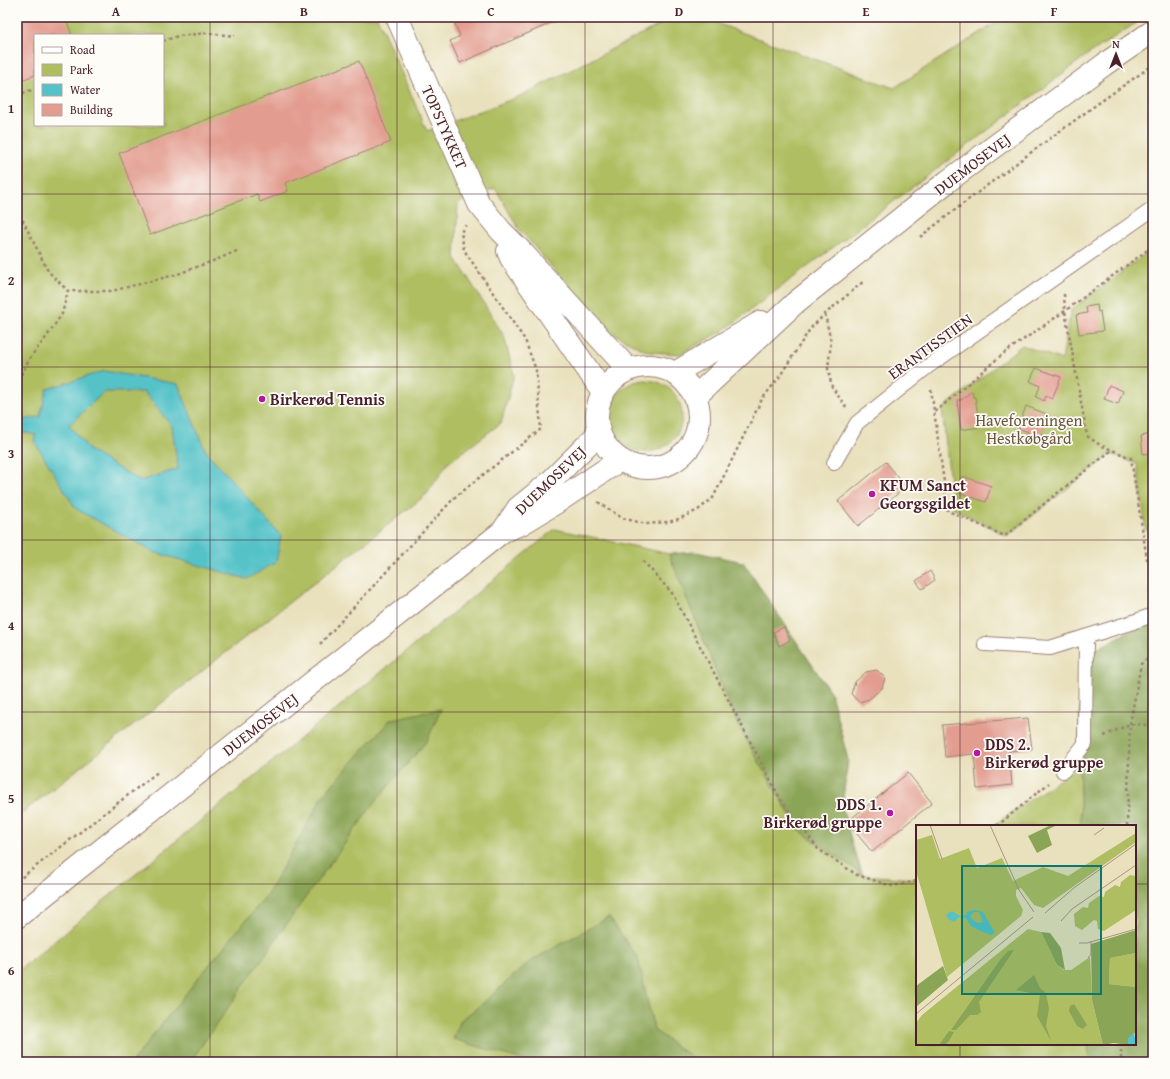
<svg xmlns="http://www.w3.org/2000/svg" width="1170" height="1079" viewBox="0 0 1170 1079" font-family="'Gentium Book Plus',serif">
<rect width="100%" height="100%" fill="#fdfcf7"/>
<filter id="ink" filterUnits="userSpaceOnUse"><feTurbulence type="fractalNoise" baseFrequency=".025" numOctaves="2"/><feDisplacementMap in="SourceGraphic" scale="8" xChannelSelector="R" yChannelSelector="G"/><feConvolveMatrix kernelMatrix="1 2 1 2 8 2 1 2 1" color-interpolation-filters="sRGB"/></filter>
<filter id="wash" filterUnits="userSpaceOnUse"><feTurbulence type="fractalNoise" baseFrequency=".012" numOctaves="4" result="noise"/><feDisplacementMap in="SourceGraphic" scale="16" xChannelSelector="R" yChannelSelector="G"/><feGaussianBlur stdDeviation="0.9" result="paint"/><feColorMatrix in="noise" values="0 0 0 0 0 0 0 0 0 0 0 0 0 0 0 0 0 1.4 0 .05"/><feComposite in="paint" operator="in"/></filter>
<g filter="url(#wash)">
<rect width="100%" height="100%" fill="#e9e1bd"/>
<path fill="#afbe61" stroke="#7c6e46" fill-rule="evenodd" d="M17,17H123L125,23L139,17H377L427,131L518,97L675,17H700L894,88L1005,17H1145L1087,55L723,331L680,354L649,352L623,339L605,328L519,229L495,188L458,203L455,257L504,336L514,375L501,423L447,464L427,494L17,817ZM35,35H163V125H35Z
M1150,250L1153,251V533L1146,530L1137,464L1111,454L1007,536L953,508L942,409L1022,345L1062,360L1071,310Z
M610 416a36 36 0 1 1 72 0a36 36 0 1 1-72 0Z
M555,529L669,554L738,726L863,875L914,879L917,877V1044H1088L1089,1062H17V972Z
M1079,766L1081,826H992Z"/>
<path fill="#8ba557" stroke="#6a6241" d="M696,552L743,562L831,693L848,760L842,806L853,847L863,875L799,830L738,726L669,554Z
M1153,620V1062H1089L1088,1044H1135V826H1081L1079,766L1081,658L1145,622Z
M441,709L427,741L375,802L300,905L190,1062H132L195,982L267,895L324,794L391,719Z
M609,917L638,958L654,1030L698,1062H529L453,1039L461,1020L482,1004L529,962Z"/>
<path fill="#54c2c8" stroke="#4f707a" fill-rule="evenodd" d="M104,371L178,384L205,450L281,536L276,562L247,579L153,552L76,509L34,441L36,435L26,433H17V421L40,417L47,389ZM104,392H144L172,426L178,469L140,481L90,451L69,425Z"/>
<g id="blocks">
<path fill="#e39d90" d="M17,17H65L72,35H35V75L17,82Z
M452,17H565L460,63L450,41L460,36Z
M359,61L391,142L285,183L288,191L260,202L257,194L150,235L119,153Z
M1097,305L1098,312L1100,311L1103,331L1079,334L1076,315L1087,313L1086,307Z
M1036,368L1061,377L1052,399L1046,396L1044,401L1036,397L1040,386L1030,381Z
M1109,385L1123,391L1118,404L1104,399Z
M972,391L973,397H975L980,427L961,430L957,400H961Z
M1026,406L1049,415L1039,440L1026,435L1028,432L1018,428Z
M1153,434V453L1143,454L1141,436Z
M886,462L906,487L858,526L838,501Z
M962,476L991,486L986,502L957,492Z
M930,571L935,580L922,589L916,581Z
M784,627L790,640L779,646L773,632Z
M877,670L885,678L882,688L869,699L859,702L851,694L855,682L866,672Z
M1028,718L1032,749L1009,751L1012,785L977,789L974,754L945,757L942,725Z
M908,773L932,803L872,852L847,822Z"/>
</g>
</g>
<g filter="url(#ink)">
<use href="#blocks" fill-opacity="0" stroke="#9a8074" stroke-width="1"/>
<g fill="none" stroke-linecap="round" stroke-linejoin="round">
<defs>
<path id="lane" d="M834,463L857,423L927,367L1153,209
M985,644L1050,648L1133,622L1153,615
M1063,771L1085,744L1086,637"/>
<path id="street" d="M397,17L479,204L501,231L521,251L628,369
M508,251L511,258L603,392"/>
<path id="secondary" d="M597 417a51 51 0 1 1 102 0a51 51 0 1 1-102 0Z
M675,373L761,322
M695,397L795,303L948,181L1105,64L1153,31
M503,531L521,524L557,502L620,460
M17,917L503,531L518,508L550,482L592,440L599,431"/>
</defs>
<use href="#lane" stroke="#9a8074" stroke-width="16"/>
<use href="#street" stroke="#9a8074" stroke-width="24"/>
<use href="#secondary" stroke="#9a8074" stroke-width="24"/>
<path stroke="#9a8074" stroke-width="2.5" stroke-dasharray="3 3" stroke-linecap="butt" d="M163,41L178,36L207,33L235,36
M17,95L35,89
M17,209L48,271L68,291H112L178,274L218,259L239,250
M920,237C996,178 1073,120 1153,65
M1064,294L1065,311L1087,436L1100,445L1131,458L1147,559L1153,560
M825,314L831,342L828,369L832,387L846,407
M931,389L948,511L1005,536L1050,499L1112,450
M935,412L1004,353L1065,311L1153,246
M17,452L19,443V379L31,356L45,339L62,314L68,291
M598,502L622,518L646,524L668,522L679,519L698,510L713,498L762,399L778,379L810,329L825,314L864,281
M643,561L672,593L781,800L818,849L857,875L892,886L917,881
M320,644L455,497L541,429L536,370L525,340L464,250L461,232L466,225
M1104,736L1130,724L1153,725
M997,826L1049,783
M1127,826L1130,724L1141,664L1153,654
M17,881L159,771
M1121,1044V1058L1122,1062"/>
<use href="#lane" stroke="#fff" stroke-width="14"/>
<use href="#street" stroke="#fff" stroke-width="22"/>
<use href="#secondary" stroke="#fff" stroke-width="22"/>
</g>
</g>
<path fill="none" stroke="#4a1f2b" stroke-width="1" stroke-opacity="0.55" d="M210,17V1062M397,17V1062M585,17V1062M773,17V1062M960,17V826M17,194H1153M17,367H1153M17,540H1153M17,712H1153M17,884H917M1135,884H1153M960,1044V1062"/>
<g fill="#b5179e" stroke="#fdfcf7" stroke-width="1.5">
<circle cx="262" cy="399" r="4"/>
<circle cx="872" cy="494" r="4"/>
<circle cx="977" cy="753" r="4"/>
<circle cx="890" cy="813" r="4"/>
</g>
<g text-anchor="middle" stroke-width="3.5" stroke-linejoin="round" paint-order="stroke">
<g font-size="16" fill="#4a1f2b" stroke="#fdfcf7">
<text transform="translate(445 127) rotate(66)" y="6">TOPSTYKKET</text>
<text transform="translate(972 164) rotate(-37)" y="6">DUEMOSEVEJ</text>
<text transform="translate(930 346) rotate(-36)" y="6">ERANTISSTIEN</text>
<text transform="translate(550 480) rotate(-44)" y="6">DUEMOSEVEJ</text>
<text transform="translate(260 724) rotate(-38)" y="6">DUEMOSEVEJ</text>
</g>
<g font-size="16" font-weight="bold" fill="#4a1f2b" stroke="#fdfcf7" text-anchor="start">
<text x="270" y="405">Birkerød Tennis</text>
<text x="880" y="491">KFUM Sanct<tspan x="880" dy="18">Georgsgildet</tspan></text>
<text x="985" y="750">DDS 2.<tspan x="985" dy="18">Birkerød gruppe</tspan></text>
<text x="882" y="810" text-anchor="end">DDS 1.<tspan x="882" dy="18">Birkerød gruppe</tspan></text>
</g>
<g font-size="16" fill="#6d573e" stroke="#fdfcf7">
<text x="1029" y="426">Haveforeningen<tspan x="1029" dy="18">Hestkøbgård</tspan></text>
</g>
</g>
<g transform="translate(916 825)">
<rect width="220" height="220" fill="#e9e1bd"/>
<path d="M220,8V17L127,83L118,80L105,63L100,65V71L107,85L105,91L31,152L0,46V15L16,10L24,34L53,23L61,43L86,33L97,56L127,42L152,51ZM214,50L220,51V85L188,106L182,104L181,96L178,95L166,105L159,101L158,89L167,82L172,83L173,78L183,71L188,72L189,67L199,60L204,62L205,57ZM112,104L125,107L141,140L148,145H155L174,132L176,175L187,220H0V198L6,190ZM220,128V162L193,159L194,133Z" fill="#afbe61"/>
<path d="M135,0H141L131,5L136,20L121,28L112,11ZM220,105V128L194,133L193,159L220,162V207L212,214V220L198,218L187,220L176,175L175,119ZM125,107L134,108L145,123L149,145L141,140ZM98,125L63,177L65,187L61,190H54L40,205H35L84,135L92,126ZM27,141L32,155L0,182V161ZM118,150L124,163L130,168L133,184L130,201L135,216L121,191L124,170L100,165ZM158,179L171,200L167,204L161,201L153,186L154,181ZM33,206L38,207L33,216L29,220H23Z" fill="#8ba557"/>
<path d="M58,85L67,87L79,108L75,110L64,106L55,101L50,93L43,92L38,97L32,94L30,90L36,86L44,91L50,90L51,87ZM58,87H63L67,97L62,98L56,94L54,91ZM218,207L220,220H212V214Z" fill="#54c2c8" fill-rule="evenodd"/>
<path fill="none" stroke="#a99383" stroke-width="1" d="M14,0L26,34M74,0L103,65L118,87M178,10L188,3M129,88L159,62L220,19M145,96L156,84L220,40M163,118H171L220,104M172,133L175,129V117M0,189L117,92"/>
<path fill="#0f766e" fill-opacity="0.15" stroke="#0f766e" stroke-width="2" d="M46,41H185V169H46Z"/>
<rect width="220" height="220" fill="none" stroke="#4a1f2b" stroke-width="2"/>
</g>
<rect width="1170" height="1079" fill="none" stroke="#fdfcf7" stroke-width="44"/>
<rect x="34" y="34" width="130" height="92" fill="#fdfcf7" stroke="#b5a4a5"/>
<rect x="42" y="47" width="20" height="6" fill="#ffffff" stroke="#b5a4a5"/>
<text x="70" y="54" font-size="12" fill="#4a1f2b">Road</text>
<rect x="42" y="64" width="20" height="12" fill="#afbe61" stroke="#b5a4a5"/>
<text x="70" y="74" font-size="12" fill="#4a1f2b">Park</text>
<rect x="42" y="84" width="20" height="12" fill="#54c2c8" stroke="#b5a4a5"/>
<text x="70" y="94" font-size="12" fill="#4a1f2b">Water</text>
<rect x="42" y="104" width="20" height="12" fill="#e39d90" stroke="#b5a4a5"/>
<text x="70" y="114" font-size="12" fill="#4a1f2b">Building</text>
<g transform="translate(1116 54)" stroke="#fdfcf7" stroke-width="3" paint-order="stroke">
<path d="M0-3L7 15L0 10L-7 15Z" fill="#4a1f2b"/>
<text y="-6" font-size="11" font-weight="bold" text-anchor="middle" fill="#4a1f2b">N</text>
</g>
<rect x="22" y="22" width="1126" height="1035" fill="none" stroke="#4a1f2b" stroke-width="1.5"/>
<g font-size="13" text-anchor="middle" font-weight="bold" fill="#4a1f2b">
<text x="116" y="16">A</text>
<text x="304" y="16">B</text>
<text x="491" y="16">C</text>
<text x="679" y="16">D</text>
<text x="866" y="16">E</text>
<text x="1054" y="16">F</text>
<text x="11" y="113">1</text>
<text x="11" y="285">2</text>
<text x="11" y="458">3</text>
<text x="11" y="630">4</text>
<text x="11" y="803">5</text>
<text x="11" y="975">6</text>
</g>
</svg>
